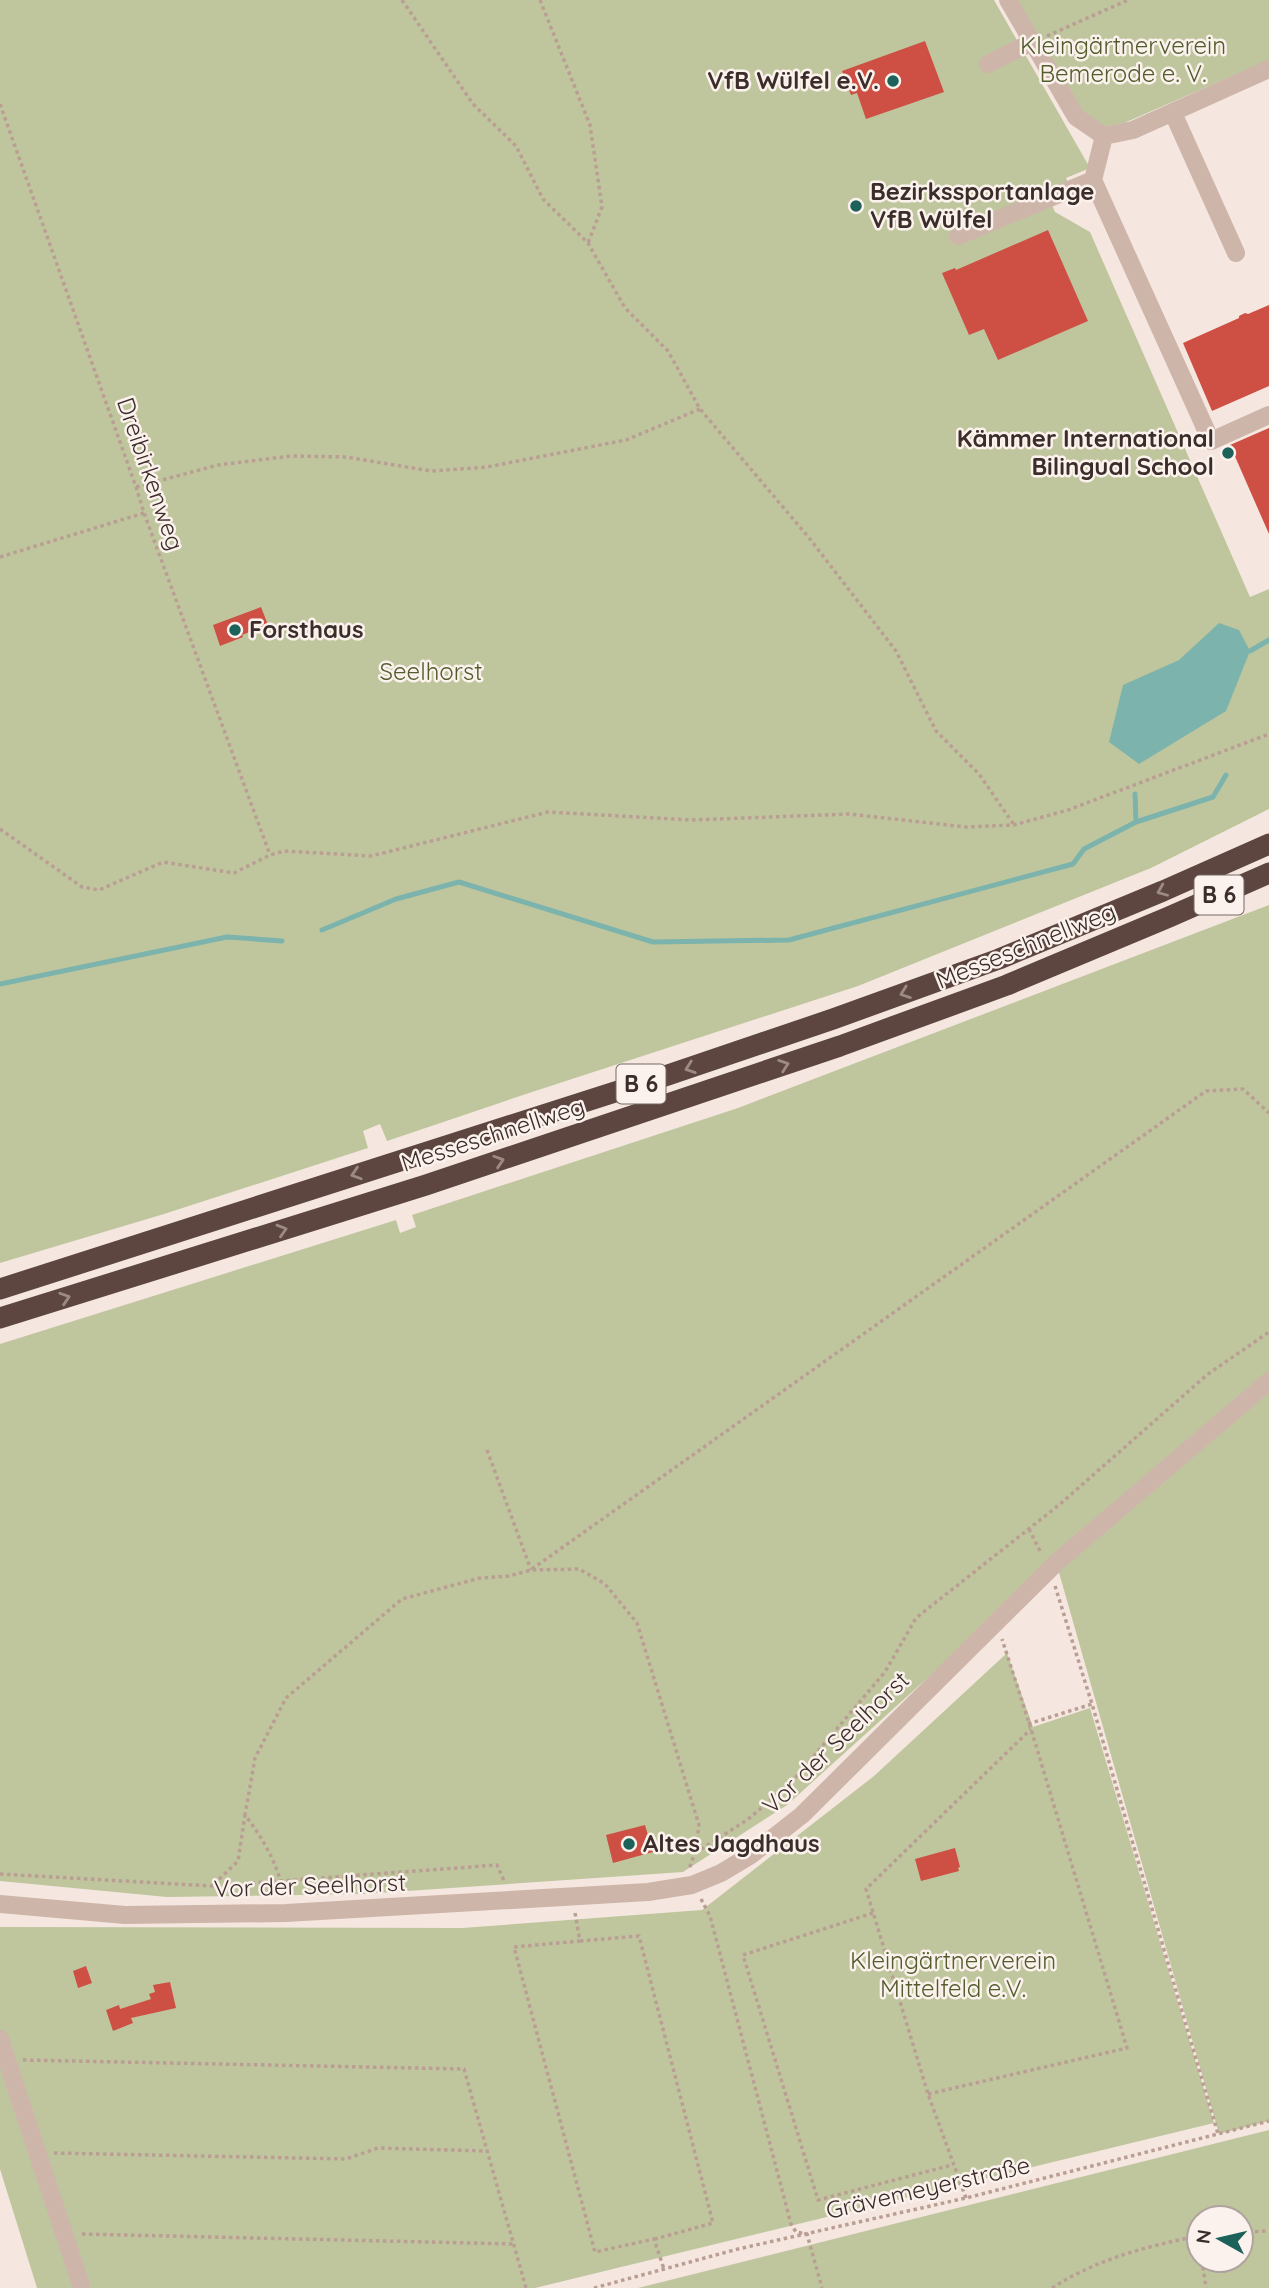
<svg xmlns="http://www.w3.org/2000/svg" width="1269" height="2288" viewBox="0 0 1269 2288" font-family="Quicksand,sans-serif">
<rect width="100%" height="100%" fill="#f5e7df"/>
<path fill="#bfc69e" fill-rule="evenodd" d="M0,0H994L1090,168L1066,178L1072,190L1050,200L1055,212L1090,232L1250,597L1269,589V809L1151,868L858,986L529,1093L387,1141L380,1124L363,1131L368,1148L164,1214L0,1263Z
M1016,0H1269V60L1124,123L1104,127L1082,112Z
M1269,905V2121L1219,2134L1056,1562L787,1805L683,1872L363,1894L167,1897L0,1881V1344L396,1220L400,1233L416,1227L412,1215L738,1108Z
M1007,1653L1033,1727L1090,1708L1214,2123L535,2288H37L0,2169V1927L462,1928L702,1910L874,1776Z
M1269,2130V2288H638ZM1241,2218V2260H1199V2218Z"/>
<path fill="#7cb4ad" d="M1219,623L1239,630L1250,651L1226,711L1139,764L1109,742L1123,685L1179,660Z"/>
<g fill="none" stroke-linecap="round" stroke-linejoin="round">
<path stroke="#7cb4ad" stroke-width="5" d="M1250,651L1269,640
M1136,822L1213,797L1226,775
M322,930L396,899L459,882L653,942L789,940L1073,864L1084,849L1136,822L1135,794
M0,984L227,937L282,941"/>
</g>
<path fill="#ce4f44" d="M925,41L944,92L866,119L857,93L851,95L842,71Z
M1048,230L1088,321L998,360L984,329L969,335L942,273L955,268L956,270Z
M1269,305V386L1212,411L1183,343L1239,318V316L1245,313L1248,314Z
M1269,428V534L1230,445Z
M261,607L268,625L242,635L243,637L220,646L213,625Z
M645,1825L653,1852L613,1863L606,1835Z
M955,1848L960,1867L958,1868L959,1871L921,1881L915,1859Z
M86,1966L92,1983L78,1988L73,1971Z
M170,1982L176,2008L131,2018L133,2023L113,2031L106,2010L119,2005L120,2009L151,1999L149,1994L155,1992L153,1985Z"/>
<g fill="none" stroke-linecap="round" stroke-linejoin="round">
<path stroke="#ba9e94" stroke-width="3.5" stroke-dasharray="3.5 3.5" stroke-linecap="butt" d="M402,0L473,104L516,146L543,199L588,243L625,308L668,351L700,409L810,539L896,651L936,731L979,774L1014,825
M540,0L590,125L602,207L588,243
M1047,36L1128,0
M0,104L136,487L144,513L270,855
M136,487L218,465L291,456L346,457L431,471L487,467L626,440L700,409
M0,557L144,513
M0,829L82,887L99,890L163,862L234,873L270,855L284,851L371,856L548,812L691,820L849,814L966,827L1014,825L1068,810L1269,734
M487,1450L531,1570
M1029,1529L1041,1553
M532,1569L1206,1091L1243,1089L1269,1113
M1055,1586L1092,1704L1218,2134
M1028,1724L1092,1704
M695,1853L747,1820L791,1783L885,1672L916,1618L1059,1505L1208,1374L1269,1332
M0,1874L212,1886L497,1865L505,1883
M214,1884L238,1861L245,1815
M284,1897C279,1866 264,1840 245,1815L255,1758L286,1698L402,1599L480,1578L509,1576L531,1570L579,1569L605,1584L637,1623L699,1825L695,1853L689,1869
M701,1899L710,1916L791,2224L796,2232L807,2234L822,2288
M575,1913L580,1941L514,1947L595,2252L654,2239L664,2269
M873,1913L743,1955L818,2200L952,2165
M580,1941L639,1936L713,2223L655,2239
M23,2060L464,2069L526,2288
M928,2094L1127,2048L1031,1729L1002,1639
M54,2153L346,2159L378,2148L487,2151
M966,2198L928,2094L866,1889L1031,1729
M1241,2232L1269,2231
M82,2234L514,2244
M1202,2260L1206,2288
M594,2288L738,2249L966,2198L1269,2121
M1052,2288C1097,2259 1147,2246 1199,2236"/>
<path stroke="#ceb5aa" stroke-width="18" d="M1008,0L1076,117L1104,136L1133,130L1269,69
M988,64L1032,42
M1173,113L1236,253
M1104,136L1093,180L1211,441L1269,415
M958,236L1093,180
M0,1904L125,1915L286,1913L648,1892L692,1885L721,1873L751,1855L802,1815L1057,1562L1269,1381
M0,2039L81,2285"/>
<path stroke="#5d4540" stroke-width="21" d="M0,1289L665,1076L833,1019L999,959L1163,891L1269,844
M0,1318L426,1185L840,1046L1007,985L1169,917L1269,873"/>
</g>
<defs><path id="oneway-chevron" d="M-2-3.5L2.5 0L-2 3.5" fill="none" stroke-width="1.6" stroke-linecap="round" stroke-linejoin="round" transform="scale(1.75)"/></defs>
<g stroke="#9d8a85">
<use href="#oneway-chevron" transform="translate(1162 891) rotate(157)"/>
<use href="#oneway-chevron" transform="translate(905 993) rotate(160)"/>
<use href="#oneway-chevron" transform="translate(784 1065) rotate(-19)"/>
<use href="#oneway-chevron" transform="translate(690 1068) rotate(161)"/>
<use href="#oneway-chevron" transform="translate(499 1161) rotate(-18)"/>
<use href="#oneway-chevron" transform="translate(356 1174) rotate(162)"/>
<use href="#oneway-chevron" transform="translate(282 1230) rotate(-17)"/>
<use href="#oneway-chevron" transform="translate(65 1298) rotate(-18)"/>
</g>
<g fill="#1c615a" stroke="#fcf2ed" stroke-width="2.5">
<circle cx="893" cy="81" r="7"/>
<circle cx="856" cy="206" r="7"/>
<circle cx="1228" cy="453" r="7"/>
<circle cx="235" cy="630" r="7"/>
<circle cx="629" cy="1844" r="7"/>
</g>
<g text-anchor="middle" stroke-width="5" stroke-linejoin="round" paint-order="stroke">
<g fill="#fcf2ed" stroke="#756864" stroke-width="2">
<rect x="1194.5" y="875.5" width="49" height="39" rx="5"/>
<rect x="616.5" y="1064.5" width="49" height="39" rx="5"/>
</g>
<g font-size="23" font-weight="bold" fill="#3b2d2a">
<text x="1219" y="903">B 6</text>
<text x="641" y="1092">B 6</text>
</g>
<g font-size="24" fill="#525c2c" stroke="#fcf2ed">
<text x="1123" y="54">Kleingärtnerverein<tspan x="1123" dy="28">Bemerode e. V.</tspan></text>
<text x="431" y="680">Seelhorst</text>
<text x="953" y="1969">Kleingärtnerverein<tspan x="953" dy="28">Mittelfeld e.V.</tspan></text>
</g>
<g font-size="24" font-weight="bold" fill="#3b2d2a" stroke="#fcf2ed" text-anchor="start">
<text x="879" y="89" text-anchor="end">VfB Wülfel e.V.</text>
<text x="870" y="200">Bezirkssportanlage<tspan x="870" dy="28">VfB Wülfel</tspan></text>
<text x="1214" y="447" text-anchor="end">Kämmer International<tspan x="1214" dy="28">Bilingual School</tspan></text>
<text x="249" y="638">Forsthaus</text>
<text x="643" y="1852">Altes Jagdhaus</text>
</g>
<g font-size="24" fill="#3b2d2a" stroke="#fcf2ed">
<text transform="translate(150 474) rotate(71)" y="8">Dreibirkenweg</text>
<text transform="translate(1026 946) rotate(-22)" y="8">Messeschnellweg</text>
<text transform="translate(493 1135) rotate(-18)" y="8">Messeschnellweg</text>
<text transform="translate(836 1743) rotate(-44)" y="8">Vor der Seelhorst</text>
<text transform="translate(310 1886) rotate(-2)" y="8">Vor der Seelhorst</text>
<text transform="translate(928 2188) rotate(-13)" y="8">Grävemeyerstraße</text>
</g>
</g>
<g transform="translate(1220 2239) rotate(278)"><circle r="33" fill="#fcf2ed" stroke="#afa39f" stroke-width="2"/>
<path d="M0-5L12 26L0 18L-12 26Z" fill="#1c615a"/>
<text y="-10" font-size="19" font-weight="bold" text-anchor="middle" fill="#3b2d2a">N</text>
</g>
</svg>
